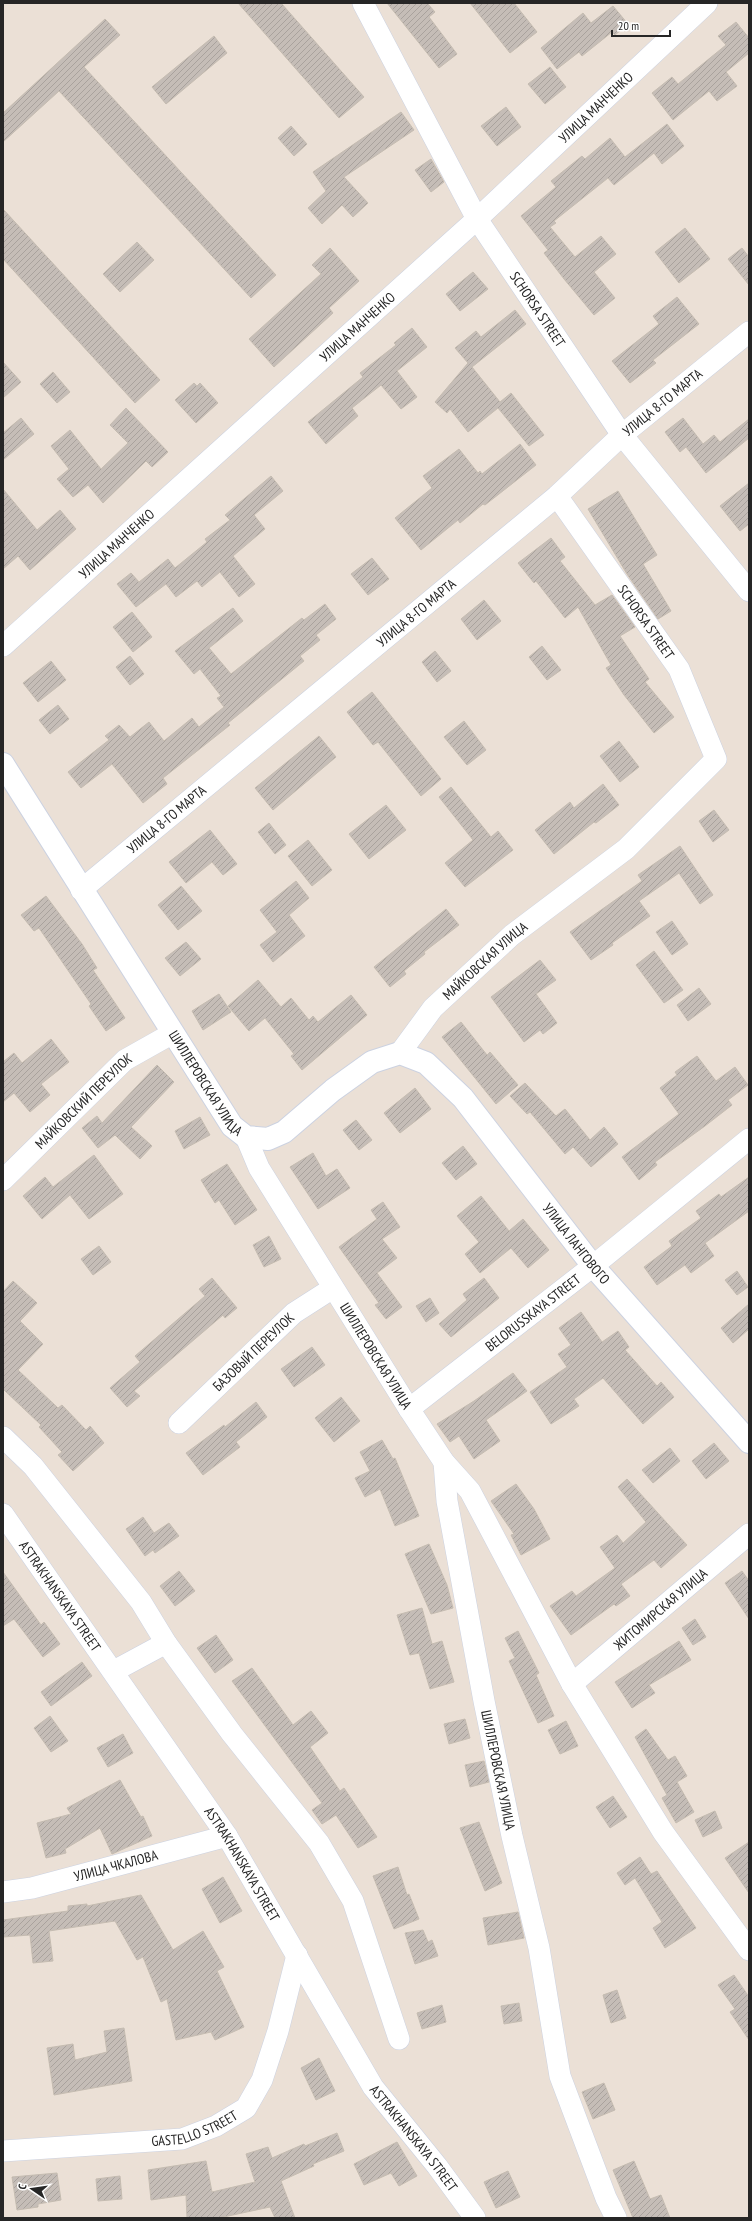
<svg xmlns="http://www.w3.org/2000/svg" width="752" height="2221" viewBox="0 0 752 2221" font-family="'PT Sans Narrow',sans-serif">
<defs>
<pattern id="building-hatch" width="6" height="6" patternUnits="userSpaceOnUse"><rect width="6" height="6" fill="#c5bdb7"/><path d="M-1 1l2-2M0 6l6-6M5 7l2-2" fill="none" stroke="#a9a29d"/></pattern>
</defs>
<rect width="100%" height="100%" fill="#ebe0d6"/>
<path fill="url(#building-hatch)" stroke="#c5bcb1" d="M238,3H281L364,97L339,118Z
M387,3H427L435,12L429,17L457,54L439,68Z
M470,3H514L537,32L510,53Z
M613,6L628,24L615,35L612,32L582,56L579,52L557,69L541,48L583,13L591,23Z
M105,19L120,35L84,67L276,275L251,298L59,91L3,142V113Z
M736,22L749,38V53L726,72L737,86L717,101L709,91L673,120L652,93L672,77L678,84L726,45L718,36Z
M214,36L227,53L166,104L152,87Z
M550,67L566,87L545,104L528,84Z
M506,107L521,127L497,146L481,126Z
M401,112L414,130L344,177L368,203L353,217L342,205L322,224L308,208L326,191L313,172Z
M667,124L684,146L662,164L654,153L614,185L608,178L554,221L556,223L550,227L575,257L601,236L616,254L594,272L615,298L594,315L564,279L544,253L548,250L521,216L556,187L551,181L582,156L585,159L610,138L625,157Z
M291,126L307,144L294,156L278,138Z
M431,159L444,182L431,192L415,170Z
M3,209L160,380L135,403L3,259Z
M685,228L710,259L679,283L655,252Z
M137,242L154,260L120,292L103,274Z
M330,248L359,281L329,308L333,313L274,367L249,339L321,274L312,265Z
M742,248L749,257V285L728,259Z
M473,272L488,289L460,311L446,294Z
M677,297L699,324L653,360L656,363L630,383L612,361L659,324L653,316Z
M515,310L526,324L472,367L500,402L511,393L544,435L529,446L498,408L468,432L450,409L447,413L435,402L468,363L455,348L476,331L481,337Z
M412,328L427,347L397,371L417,397L401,409L381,385L352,408L358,416L326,444L308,422L363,377L360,373L396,345L394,343Z
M3,362L21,382L3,398Z
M53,372L70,392L57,403L40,384Z
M194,383L197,386L200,383L218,403L196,423L175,400Z
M126,408L168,452L152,467L146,461L103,503L88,485L73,497L57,479L69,469L51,446L70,430L101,469L128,443L110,425Z
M21,418L34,434L3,460V433Z
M683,418L703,444L714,435L720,442L749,419V438L706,473L686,447L680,452L665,432Z
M520,444L536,465L485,505L483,504L460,523L458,520L421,550L395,518L432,488L423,476L459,449L478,473L480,471L482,474Z
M271,476L283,491L254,515L265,529L233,556L255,584L239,597L220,572L202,587L197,581L176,597L166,584L136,607L117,584L131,573L139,582L168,559L175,568L207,542L205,539L230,520L225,515Z
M749,483V524L740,531L720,506Z
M3,489L37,530L60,510L76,529L30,570L18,556L3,569Z
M618,491L657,555L643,564L671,611L658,619L627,574L588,509Z
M551,538L565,557L560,561L595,605L612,595L635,627L620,636L649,679L645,682L674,717L654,733L624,695L606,668L611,665L578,607L565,618L536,581L534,583L518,563Z
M372,558L389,579L368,595L351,574Z
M484,600L501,621L477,640L461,619Z
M325,604L336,619L316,635L320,640L300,656L304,661L228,723L230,725L163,778L167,784L143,803L112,764L81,788L68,772L109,740L105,736L119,725L130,737L149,722L164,741L192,718L199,727L224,707L217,698L221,696L200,669L194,674L175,651L233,608L243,621L209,648L231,674L302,618L304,620Z
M132,612L152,637L133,652L113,627Z
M542,646L561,670L547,680L529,657Z
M435,651L451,671L437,682L422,662Z
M130,656L144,674L130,685L116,667Z
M51,661L66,680L38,702L23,683Z
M372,692L441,779L421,796L378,742L373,745L347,712Z
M58,705L69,719L50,734L39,720Z
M464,721L486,750L467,765L444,737Z
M319,736L336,757L273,810L255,788Z
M619,741L639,767L620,782L600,756Z
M603,784L619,805L596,823L594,822L554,854L535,830L570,802L574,808Z
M451,787L491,837L498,831L513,850L465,887L445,863L473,840L439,797Z
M386,805L406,830L369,859L349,834Z
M714,810L729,830L713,842L699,821Z
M269,823L286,845L275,854L258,832Z
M210,830L237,864L223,875L212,862L186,883L169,862Z
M308,840L332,870L312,886L288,856Z
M680,846L713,895L700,904L679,873L639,901L650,916L612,943L613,945L591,960L570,932L642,881L638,875Z
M296,881L309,898L289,915L305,936L273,962L260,945L277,932L260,910Z
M181,886L202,911L178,930L158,905Z
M46,896L82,944L97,968L93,970L125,1018L106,1031L89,1006L91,1004L39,928L34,931L21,915Z
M446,909L459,925L424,952L425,954L404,971L406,974L390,987L374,967Z
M672,921L688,944L672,955L656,932Z
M186,942L201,959L180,976L165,958Z
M654,951L683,990L664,1003L636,965Z
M540,960L556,980L536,994L557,1023L543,1034L540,1030L524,1042L491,997Z
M258,980L281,1007L291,998L309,1020L313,1016L318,1022L351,995L367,1015L302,1070L291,1056L294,1054L265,1018L249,1031L228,1006Z
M699,988L711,1004L688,1021L677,1005Z
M219,994L231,1012L203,1030L192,1011Z
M461,1022L487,1055L490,1052L518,1085L496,1104L442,1037Z
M51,1039L69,1062L41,1084L50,1095L30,1112L14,1093L3,1102V1062L14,1053L22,1063Z
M697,1056L716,1081L735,1067L748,1085L728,1100L732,1105L705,1126L655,1162L657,1165L639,1180L622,1157L679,1114L660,1088L677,1075L675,1072Z
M157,1065L174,1082L131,1127L152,1146L140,1159L115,1135L98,1148L82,1128L97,1116L102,1123Z
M525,1083L556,1116L565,1109L590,1140L604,1127L618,1144L591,1167L573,1147L565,1154L530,1112L527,1114L510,1096Z
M415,1088L431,1109L400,1133L384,1113Z
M200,1117L210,1135L184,1149L175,1131Z
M356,1120L372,1140L359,1150L343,1130Z
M463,1146L477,1164L456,1180L442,1163Z
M313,1153L326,1176L337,1169L350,1188L318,1209L290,1167Z
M94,1155L123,1194L89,1219L70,1195L42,1219L23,1196L45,1177L53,1187Z
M227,1164L257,1210L235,1225L219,1200L215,1203L201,1180Z
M749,1177V1211L705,1243L714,1256L691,1273L685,1265L657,1285L644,1267L672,1246L669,1241L701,1218L696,1211L719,1194L721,1197Z
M481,1196L509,1231L523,1219L549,1250L528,1268L511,1248L480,1273L465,1254L479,1242L457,1216Z
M383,1202L400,1227L382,1239L397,1258L377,1273L402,1307L386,1319L375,1305L379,1303L339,1247L377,1219L371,1210Z
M269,1236L281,1259L264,1267L253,1245Z
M99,1246L111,1262L93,1275L81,1259Z
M737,1271L748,1287L737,1295L725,1280Z
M212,1278L237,1308L225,1318L223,1315L134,1391L140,1396L127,1407L110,1388L140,1362L135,1356L205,1296L199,1289Z
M484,1278L499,1298L451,1337L439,1324L467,1300L463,1294Z
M13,1281L37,1303L20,1321L43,1344L18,1370L58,1408L62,1405L86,1430L90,1426L104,1443L73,1471L58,1455L62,1452L39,1427L41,1425L3,1389V1292Z
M430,1298L439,1313L426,1322L416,1306Z
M749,1304V1329L733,1343L721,1328Z
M581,1312L602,1342L618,1331L629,1347L625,1350L657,1386L661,1382L674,1397L643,1424L603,1378L574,1399L579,1406L551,1424L530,1392L567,1367L558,1354L571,1345L559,1328Z
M312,1347L325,1365L294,1387L281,1369Z
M513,1373L527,1391L486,1420L500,1441L474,1459L459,1436L450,1442L437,1424L474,1401Z
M341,1397L360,1421L334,1442L315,1418Z
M256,1402L267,1417L236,1442L240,1447L203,1475L186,1453L224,1425L225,1427Z
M382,1440L393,1459L395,1458L419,1516L395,1526L380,1489L365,1497L355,1478L370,1471L360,1452Z
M714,1443L729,1461L706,1479L692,1461Z
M670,1448L680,1461L653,1483L642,1470Z
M627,1479L687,1545L661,1568L654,1560L621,1584L630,1596L616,1606L614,1604L571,1635L550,1606L572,1591L576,1596L615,1568L600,1547L617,1535L623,1543L646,1522L618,1487Z
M516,1484L534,1509L550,1539L521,1555L511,1535L514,1534L491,1501Z
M143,1517L154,1533L169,1523L179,1536L155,1553L153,1550L145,1556L126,1529Z
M429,1544L447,1585L453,1608L431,1614L405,1554Z
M179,1571L195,1591L175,1606L160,1586Z
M742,1571L749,1581V1619L725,1583Z
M3,1572L41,1625L44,1622L60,1644L43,1657L14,1619L3,1626Z
M422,1608L432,1644L442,1641L454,1682L430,1689L419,1653L410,1655L397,1615Z
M695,1619L706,1637L693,1645L682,1628Z
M518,1631L539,1673L536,1675L554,1716L538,1723L509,1661L515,1658L505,1638Z
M216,1635L233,1660L215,1673L197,1648Z
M679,1641L691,1660L649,1685L655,1693L632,1708L615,1682Z
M82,1662L92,1676L51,1706L41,1692Z
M252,1668L293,1725L311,1711L328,1733L310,1747L340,1791L344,1788L377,1837L358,1848L336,1815L322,1824L312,1810L322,1803L232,1681Z
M50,1716L68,1741L51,1752L34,1728Z
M465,1719L470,1738L449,1744L444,1724Z
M566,1721L578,1746L560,1754L548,1730Z
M646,1729L668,1760L675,1756L687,1776L677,1782L694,1812L676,1823L662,1798L667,1795L635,1737Z
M123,1734L133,1753L108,1767L97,1748Z
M484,1761L489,1782L470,1787L465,1765Z
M120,1780L141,1817L143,1816L152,1836L112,1854L100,1828L65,1849L66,1853L46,1858L37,1823L71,1814L67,1808Z
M613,1796L627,1817L610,1828L596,1807Z
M715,1811L722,1828L703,1837L695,1820Z
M479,1822L502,1883L485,1891L460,1828Z
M749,1842V1893L725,1858Z
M640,1857L651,1874L657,1871L696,1928L665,1948L653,1928L662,1922L635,1878L625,1885L617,1873Z
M398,1867L407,1895L409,1894L419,1919L394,1929L373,1876Z
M223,1877L242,1911L220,1923L202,1889Z
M141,1895L173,1950L203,1931L224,1967L217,1971L244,2027L215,2040L211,2032L176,2040L167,1999L161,2002L143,1957L137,1960L115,1921L49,1931L53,1961L33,1963L30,1935L3,1937V1920L68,1911V1906L87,1904V1906Z
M518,1912L524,1938L488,1945L483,1918Z
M423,1930L428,1942L432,1940L438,1956L415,1964L405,1933Z
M734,1975L749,1997V2040L730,2012L735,2009L718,1985Z
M617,1990L626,2018L611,2023L603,1995Z
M519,2003L522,2021L504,2024L501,2006Z
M442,2005L446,2022L422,2029L417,2013Z
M124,2028L132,2081L54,2095L47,2048L73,2044L75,2060L107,2052L104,2031Z
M319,2058L335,2091L316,2100L301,2068Z
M604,2083L615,2110L593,2119L582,2092Z
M337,2133L344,2151L313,2164L314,2166L281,2181L295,2218H275L270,2207L219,2218H187L186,2195L151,2200L148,2170L206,2161L212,2192L255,2182L246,2154L268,2147L272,2158L304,2144L305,2146Z
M397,2142L417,2176L399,2186L391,2173L364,2185L354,2164Z
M634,2161L650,2199L661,2195L670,2218H633L613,2170Z
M508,2171L520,2197L496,2208L484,2182Z
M57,2173L61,2200L38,2204V2207L17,2210L12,2177Z
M120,2176L122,2199L98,2201L96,2179Z"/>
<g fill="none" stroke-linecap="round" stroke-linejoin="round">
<defs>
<g id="minor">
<path id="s1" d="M363,3L477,219L622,435L749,591"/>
<path id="s2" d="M3,646L477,219L707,3"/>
<path id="s3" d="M81,890L557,496L622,435L749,332"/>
<path id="s4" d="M400,1053L433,1008L512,935L626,849L716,759L679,669L557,496"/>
<path id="s5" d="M246,1137L259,1168L409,1409L444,1462L470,1491L572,1684L663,1832L749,1950"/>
<path id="s6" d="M3,1180L125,1060L173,1033"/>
<path id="s7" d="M409,1409L593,1266L749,1139"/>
<path id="s8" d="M179,1423L294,1313L333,1288"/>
<path d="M3,1437L33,1466L141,1602L166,1643L232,1734L319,1843L353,1901L399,2039"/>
<path id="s9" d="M444,1462L447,1501L484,1701L512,1836L539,1948L560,2076L606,2198L616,2218"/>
<path id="s10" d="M3,1514L227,1836L373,2087L437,2166L475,2218"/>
<path d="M114,1671L166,1643"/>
<path id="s11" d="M572,1684L749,1534"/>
<path id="s12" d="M3,1892L32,1888L227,1836"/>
<path id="s13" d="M3,2151L182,2139L216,2126L246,2108L262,2080L278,2031L297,1955"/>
</g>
<g id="tertiary">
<path id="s14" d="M3,764L232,1126L246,1137L268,1139L284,1132L333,1090L372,1062L400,1053L426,1063L463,1098L593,1266L749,1442"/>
</g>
</defs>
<use href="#minor" stroke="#ccd2e1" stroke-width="22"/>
<use href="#tertiary" stroke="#ccd2e1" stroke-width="24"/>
<use href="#minor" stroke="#fff" stroke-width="21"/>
<use href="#tertiary" stroke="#fff" stroke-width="22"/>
</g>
<g text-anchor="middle" stroke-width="3" stroke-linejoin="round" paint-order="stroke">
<g font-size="14" fill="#262626" stroke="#fff">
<text dy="5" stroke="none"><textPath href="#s2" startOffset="801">УЛИЦА МАНЧЕНКО</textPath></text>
<text dy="5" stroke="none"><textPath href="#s1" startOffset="353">SCHORSA STREET</textPath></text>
<text dy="5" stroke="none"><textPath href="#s2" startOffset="477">УЛИЦА МАНЧЕНКО</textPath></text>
<text dy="5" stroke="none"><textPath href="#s3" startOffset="759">УЛИЦА 8-ГО МАРТА</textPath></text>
<text dy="5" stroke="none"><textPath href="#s2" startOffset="153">УЛИЦА МАНЧЕНКО</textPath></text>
<text dy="5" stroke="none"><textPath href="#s3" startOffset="435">УЛИЦА 8-ГО МАРТА</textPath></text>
<text transform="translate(646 622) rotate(55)" y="5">SCHORSA STREET</text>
<text dy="5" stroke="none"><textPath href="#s3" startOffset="111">УЛИЦА 8-ГО МАРТА</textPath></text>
<text dy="5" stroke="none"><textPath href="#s4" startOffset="126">МАЙКОВСКАЯ УЛИЦА</textPath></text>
<text dy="5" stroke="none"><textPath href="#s14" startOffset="378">ШИЛЛЕРОВСКАЯ УЛИЦА</textPath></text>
<text dy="5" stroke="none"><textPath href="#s6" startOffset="113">МАЙКОВСКИЙ ПЕРЕУЛОК</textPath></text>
<text dy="5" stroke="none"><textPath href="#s14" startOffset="891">УЛИЦА ЛАНГОВОГО</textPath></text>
<text dy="5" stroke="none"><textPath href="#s7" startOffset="157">BELORUSSKAYA STREET</textPath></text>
<text dy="5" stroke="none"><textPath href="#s8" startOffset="103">БАЗОВЫЙ ПЕРЕУЛОК</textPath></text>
<text dy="5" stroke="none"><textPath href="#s5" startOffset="255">ШИЛЛЕРОВСКАЯ УЛИЦА</textPath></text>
<text dy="5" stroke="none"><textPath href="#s10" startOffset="100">ASTRAKHANSKAYA STREET</textPath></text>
<text dy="5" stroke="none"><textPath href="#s11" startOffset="116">ЖИТОМИРСКАЯ УЛИЦА</textPath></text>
<text dy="5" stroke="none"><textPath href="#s9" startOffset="313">ШИЛЛЕРОВСКАЯ УЛИЦА</textPath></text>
<text dy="5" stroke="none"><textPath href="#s10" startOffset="424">ASTRAKHANSKAYA STREET</textPath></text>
<text dy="5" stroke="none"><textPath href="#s12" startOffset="116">УЛИЦА ЧКАЛОВА</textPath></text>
<text dy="5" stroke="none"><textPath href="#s13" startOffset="194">GASTELLO STREET</textPath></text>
<text dy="5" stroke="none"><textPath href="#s10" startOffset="748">ASTRAKHANSKAYA STREET</textPath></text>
</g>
</g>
<rect width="752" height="2221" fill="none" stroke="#262626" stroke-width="8"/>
<g transform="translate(32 2189) rotate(283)" stroke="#ffffff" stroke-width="3" paint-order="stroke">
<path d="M0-3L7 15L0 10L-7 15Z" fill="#262626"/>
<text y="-6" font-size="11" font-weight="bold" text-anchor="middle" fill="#262626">С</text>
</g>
<path d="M612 30v6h58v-6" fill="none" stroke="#262626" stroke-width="2"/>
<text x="618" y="30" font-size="12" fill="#262626" stroke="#ffffff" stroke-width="3" paint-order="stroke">20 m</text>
</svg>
